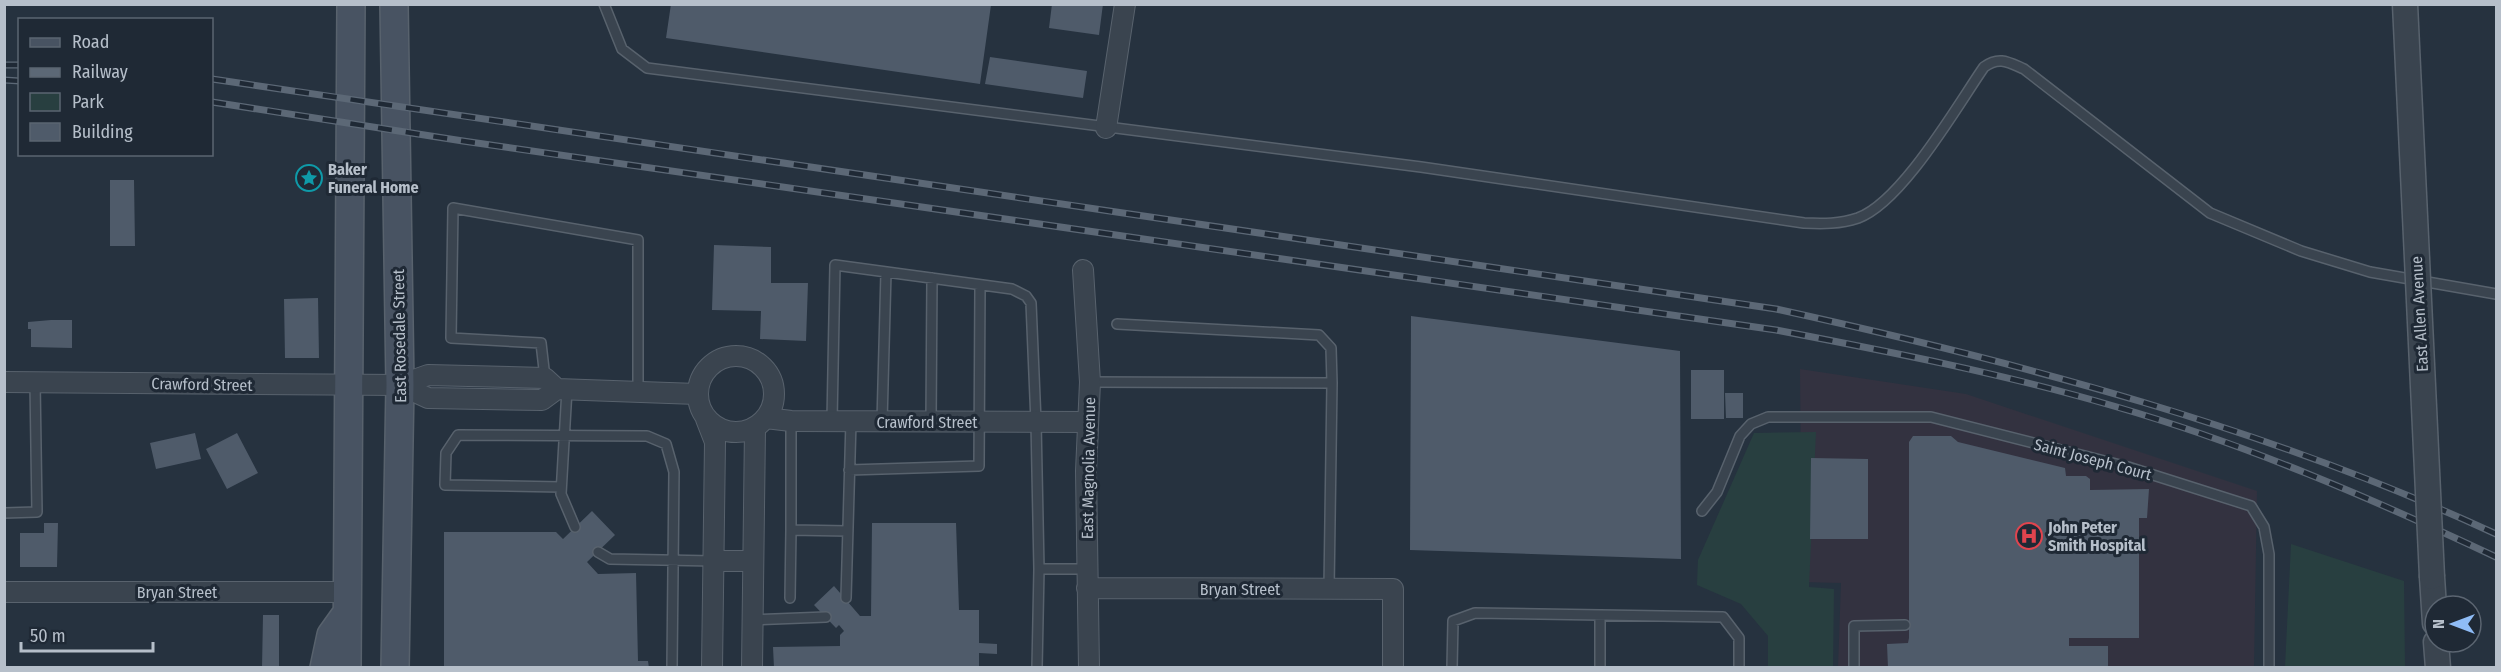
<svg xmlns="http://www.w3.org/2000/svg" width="2501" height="672" viewBox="0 0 2501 672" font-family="'Fira Sans Condensed',sans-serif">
<rect width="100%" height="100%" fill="#26323f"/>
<path fill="#333240" d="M1800,369L1966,394L2257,491L2254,667H1838L1841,583L1802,582Z"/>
<path fill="#283f40" d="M1816,432L1809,587L1834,589L1833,667H1768V636L1741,604L1697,585L1698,560L1754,433Z
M2291,544L2404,581L2405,667H2285Z"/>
<path fill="#4f5b6a" d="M671,4H986L991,5L980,84L666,38Z
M1052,4H1103L1099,35L1049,28Z
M990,57L1087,71L1083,98L985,84Z
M110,180H134L135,246H110Z
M714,245L771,247V283H808L806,341L760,339L761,311L712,310Z
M318,298L319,358H285L284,299Z
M1411,316L1680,351L1681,559L1410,550Z
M51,320H72V348L31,347V329H28V322Z
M1691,370H1724V419H1691Z
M1725,393H1743V418H1726Z
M195,433L201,459L156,469L150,443Z
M237,433L258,473L227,489L206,449Z
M1913,436H1951L1958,442L2065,468L2066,476H2086L2090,479V490L2149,489L2147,518H2139V638H2069V646H2108V668H1888L1887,644L1908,643L1909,638V442Z
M1811,458L1868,459V539H1810Z
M592,511L615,535L587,562L598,574L636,573L638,661H648L649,668H444V532H556L563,539Z
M44,523H58L57,567H20V533H44Z
M872,523H956L959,610H979V643L997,644V654L979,653V668H774L773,647L840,646V635L844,631L839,625L836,628L814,605L834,586L860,616H871Z
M263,615H279V668H262Z"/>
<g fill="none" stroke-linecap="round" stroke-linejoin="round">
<defs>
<path id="service" d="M604,4L622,49L647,68L1421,167L1804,223C1823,224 1840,224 1858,218C1902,202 1957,106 1984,67C1999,56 2008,62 2024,69L2210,213L2301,251L2370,272L2496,294
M1117,324L1319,335L1331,348L1332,383
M545,378L541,343L451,338L453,208L638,240V392
M1090,382L1332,383L1329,589
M567,389L561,494L575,527
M791,421V530L848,531
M832,421L835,265L1012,289L1026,296L1031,303L1036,422L1039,569H1087
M882,422L886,272
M931,422L932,278
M849,470L979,466L980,285
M561,487L445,485L446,453L458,435L647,436L666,444L674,472L672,668
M1702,511L1717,492L1740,436L1751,424L1768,417H1931L2128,467L2251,506L2264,527L2269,554V668
M4,513L37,512L35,382
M598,552L610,559L714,561
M790,598L791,530
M846,598L851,421
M752,620L826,617
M1037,668L1039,569
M1452,668L1453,621L1475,613L1723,617L1739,638V668
M1600,668V615
M1854,668V626L1905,625"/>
<path id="minor" d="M1106,128L1125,4
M1083,270L1090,382L1086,471L1089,668
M698 394a38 38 0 1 1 76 0a38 38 0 1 1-76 0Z
M4,382L400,385L428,375L545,378L557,389
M400,385L428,398L542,400L557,389L697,394
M766,418L791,421L1087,422
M706,419L715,442L712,668
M714,561H753
M1087,588L1393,589V668
M4,592H349
M752,668L755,428"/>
<path id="tertiary" d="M2432,577L2435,623
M2436,642L2438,668"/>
<path id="secondary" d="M394,4L400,385L395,668
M324,668L331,635L346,614
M347,668L351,4"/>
</defs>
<use href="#service" stroke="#58626d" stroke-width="12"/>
<use href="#minor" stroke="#58626d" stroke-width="22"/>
<use href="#tertiary" stroke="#58626d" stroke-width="27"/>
<use href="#secondary" stroke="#58626d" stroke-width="30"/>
<use href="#service" stroke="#3a444f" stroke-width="9"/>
<use href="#minor" stroke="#3a444f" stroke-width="20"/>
<use href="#tertiary" stroke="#3a444f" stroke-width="24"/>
<use href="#secondary" stroke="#485362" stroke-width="27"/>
<defs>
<path id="rail" d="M4,65H20
M212,79L1776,309C2022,363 2267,428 2496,534
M4,80L20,81
M212,102L463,141L1776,330C1891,352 2005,374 2117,407C2248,445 2373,499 2496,557"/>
</defs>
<use href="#rail" stroke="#5c6876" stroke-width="7"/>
<use href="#rail" stroke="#1f2935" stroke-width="4.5" stroke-dasharray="14" stroke-linecap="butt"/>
<defs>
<path id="tertiary-bridge" d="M2405,4L2432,577"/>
</defs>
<use href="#tertiary-bridge" stroke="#58626d" stroke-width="27" stroke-linecap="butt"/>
<use href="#tertiary-bridge" stroke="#3a444f" stroke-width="24"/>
</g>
<defs>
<symbol id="sight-ring" viewBox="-11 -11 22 22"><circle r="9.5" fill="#1f2935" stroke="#0f9aa8" stroke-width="1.5"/><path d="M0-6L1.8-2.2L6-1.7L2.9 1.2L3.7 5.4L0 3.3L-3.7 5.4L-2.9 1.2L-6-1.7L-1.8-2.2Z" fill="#0f9aa8"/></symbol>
<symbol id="hospital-ring" viewBox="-11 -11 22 22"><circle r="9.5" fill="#1f2935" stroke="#e0444e" stroke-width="1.5"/><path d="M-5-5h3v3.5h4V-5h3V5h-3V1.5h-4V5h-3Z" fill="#e0444e"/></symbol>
</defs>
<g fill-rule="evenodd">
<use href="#sight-ring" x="294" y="163" width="30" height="30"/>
<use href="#hospital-ring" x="2014" y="521" width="30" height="30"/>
</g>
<g text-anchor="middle" stroke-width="6" stroke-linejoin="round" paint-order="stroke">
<g font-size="16" font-weight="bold" fill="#b6bfca" stroke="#1f2935" text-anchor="start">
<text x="328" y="175">Baker<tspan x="328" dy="18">Funeral Home</tspan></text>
<text x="2048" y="533">John Peter<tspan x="2048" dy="18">Smith Hospital</tspan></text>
</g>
<g font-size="16" fill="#b6bfca" stroke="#1f2935">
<text transform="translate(2419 314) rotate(-93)" y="6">East Allen Avenue</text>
<text transform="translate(399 336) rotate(-91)" y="6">East Rosedale Street</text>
<text transform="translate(202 384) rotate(1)" y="6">Crawford Street</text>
<text x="927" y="428">Crawford Street</text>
<text transform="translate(2093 459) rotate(15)" y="6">Saint Joseph Court</text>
<text transform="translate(1088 468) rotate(-89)" y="6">East Magnolia Avenue</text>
<text x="1240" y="595">Bryan Street</text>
<text x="177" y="598">Bryan Street</text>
</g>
</g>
<rect width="2501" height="672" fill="none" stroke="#b6bfca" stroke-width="12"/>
<rect x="18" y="18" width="195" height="138" fill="#1f2935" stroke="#5b6571" stroke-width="1.5"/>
<rect x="30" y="38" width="30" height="9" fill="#485362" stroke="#5b6571" stroke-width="1.5"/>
<text x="72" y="48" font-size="18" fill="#b6bfca">Road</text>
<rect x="30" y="68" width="30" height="9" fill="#5c6876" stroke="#5b6571" stroke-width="1.5"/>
<text x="72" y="78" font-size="18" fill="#b6bfca">Railway</text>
<rect x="30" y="93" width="30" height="18" fill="#283f40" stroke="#5b6571" stroke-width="1.5"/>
<text x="72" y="108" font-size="18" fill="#b6bfca">Park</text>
<rect x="30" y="123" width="30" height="18" fill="#4f5b6a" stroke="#5b6571" stroke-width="1.5"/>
<text x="72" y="138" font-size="18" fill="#b6bfca">Building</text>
<g transform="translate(2453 624) rotate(270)"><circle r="28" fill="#1f2935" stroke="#5b6571" stroke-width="1.5"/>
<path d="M0-4.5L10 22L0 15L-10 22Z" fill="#8fbcf6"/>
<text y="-9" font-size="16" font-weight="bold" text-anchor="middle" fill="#b6bfca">N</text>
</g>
<path d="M21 642v9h132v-9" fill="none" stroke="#b6bfca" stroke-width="3"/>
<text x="30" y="642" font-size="18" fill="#b6bfca" stroke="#1f2935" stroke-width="4.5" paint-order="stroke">50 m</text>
</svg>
